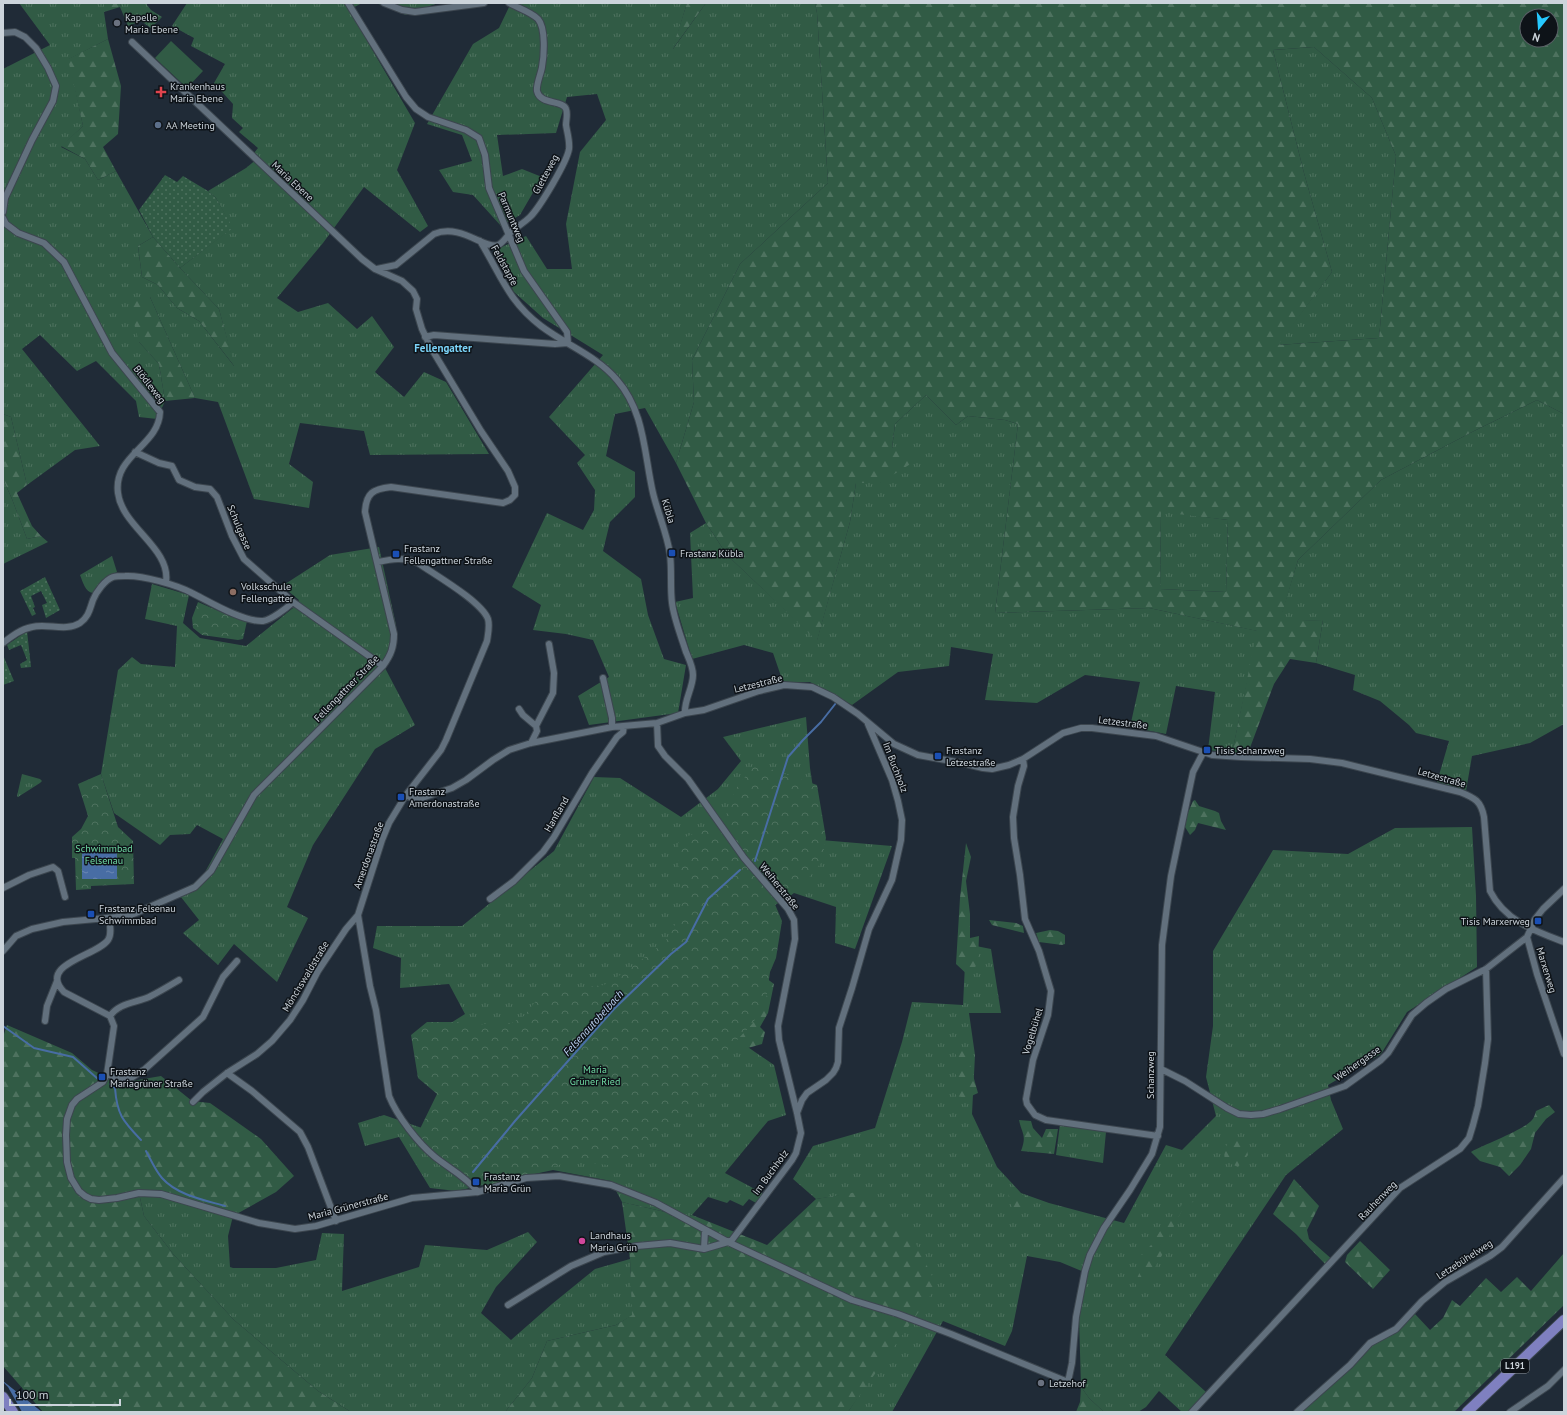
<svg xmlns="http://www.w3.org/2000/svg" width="1567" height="1415" viewBox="0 0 1567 1415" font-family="'PT Sans',sans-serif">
<defs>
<pattern id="grass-tufts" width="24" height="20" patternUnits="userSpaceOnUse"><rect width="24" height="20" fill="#315b45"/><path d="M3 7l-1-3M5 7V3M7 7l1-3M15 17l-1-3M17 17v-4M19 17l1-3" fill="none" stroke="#4e725f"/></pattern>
<pattern id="forest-firs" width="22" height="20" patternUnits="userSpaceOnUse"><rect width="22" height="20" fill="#315b45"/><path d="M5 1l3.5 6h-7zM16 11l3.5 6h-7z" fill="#4e725f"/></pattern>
<pattern id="park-crowns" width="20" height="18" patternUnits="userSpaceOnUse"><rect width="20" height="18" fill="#315b45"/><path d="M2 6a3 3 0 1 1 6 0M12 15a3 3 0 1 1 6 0" fill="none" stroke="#4e725f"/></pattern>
<pattern id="garden-dots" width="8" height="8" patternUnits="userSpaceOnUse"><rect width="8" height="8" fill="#315b45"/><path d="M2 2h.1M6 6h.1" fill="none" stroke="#4e725f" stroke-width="1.8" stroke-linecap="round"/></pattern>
<pattern id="water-ripples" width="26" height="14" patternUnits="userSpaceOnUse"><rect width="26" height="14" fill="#486da4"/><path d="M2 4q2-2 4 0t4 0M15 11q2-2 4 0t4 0" fill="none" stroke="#6a88b4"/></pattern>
</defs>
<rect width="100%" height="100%" fill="#202b37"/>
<path fill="url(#grass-tufts)" d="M19,3H104V12L108,39L69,59L83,126L61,147L85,159L98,180L116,171L153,237L138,246L142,277L158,285L177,308L199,321L234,366L219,309L180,268L232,228L216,198L208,191L246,168L258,158L254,153L258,148L239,132L243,128L232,118L233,104L214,83L225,64L191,46L194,38L172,26L187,3H362L349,10L415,123L397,170L428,226L420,232L364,187L323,243L277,298L298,312L328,303L357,329L372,316L394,347L375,372L404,397L424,372L446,382L489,454L370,455L364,431L300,423L289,464L313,482L309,508L254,499L218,402L195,398L150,297L139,342L159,364L165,401L157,419L139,417L136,401L96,361L77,371L40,335L22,349L100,446L75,450L27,485L11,417L3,414V69L50,45Z
M121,3H147V5L151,10L162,17L151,28L141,21L128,26L120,7Z
M376,3H438L406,15Z
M511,3H687L673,49L706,3H815L817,13L828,183L740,264L692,360L694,402L676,463L645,408L615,414L606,456L635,472V497L610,522L603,551L641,579L648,615L664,659L686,665L678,713L589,725L578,696L609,677L593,640L566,634L533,630L541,605L512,587L547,513L583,530L594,510L595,490L577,463L585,455L549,417L603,355L543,318L514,292L493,251L526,236L547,269H572L566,224L580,152L606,120L597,94L567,97L556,133L497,135L503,176L522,169L542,177L520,215L501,226L473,195L453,192L439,170L472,161L462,135L427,124L473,44L499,28Z
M1314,47L1372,98L1396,156L1379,338L1277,345L1332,272L1304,173L1273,50Z
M926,395L956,425L968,416L1005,420L1018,424L995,613L1149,608L1258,631L1232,753L1208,750L1215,692L1176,686L1166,734L1130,727L1140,682L1085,675L1037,703L985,700L993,654L951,647L949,666L898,672L852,705L810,682H783L773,653L744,645L692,659L675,602L693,598L690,533L706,523L727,555L817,640L850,522L856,483H880L892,449L895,424Z
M1537,400L1564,414V724L1530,743L1472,756L1466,791L1437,782L1449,741L1416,733L1409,725L1380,701L1353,690L1355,675L1316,663L1323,620L1279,622L1298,560L1381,480L1474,431Z
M3,479L12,499L27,539L41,536L48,542L3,564Z
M1161,511L1228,520L1226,592L1160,589Z
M379,547L396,625L397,642L393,657L385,668L415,725L375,749L313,845L287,907L308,918L277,982L234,944L218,965L183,933L199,920L177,892L198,881L204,874L223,839L197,825L190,834L170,835L160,845L114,813L101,774L118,670L132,657L141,664L175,667L177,626L145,619L152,584L189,595L183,623L200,638L246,646L293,608L299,600L282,586L330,555Z
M112,556L117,572L102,580L93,593C85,592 83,582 80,575Z
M806,717L810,768L821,840L892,846L855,949L835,943L836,907L794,893L769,909L742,1043L774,1065L786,1115L768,1121L725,1173L764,1194L756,1203L749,1199L743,1206L730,1200L727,1203L708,1197L692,1215L687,1217L622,1202L611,1181L553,1170L456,1191L430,1188L399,1137L365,1146L358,1123L384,1115L422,1128L447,1098L422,1041L465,1014L449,984L400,988L401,958L373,948L377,926H462L554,851L594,777L620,778L681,817L718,789L741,761L723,737Z
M22,774L40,779L42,781L40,783L18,797L17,796Z
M1472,827L1476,896L1477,967L1407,1012L1381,1054L1328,1085L1331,1100L1343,1129L1286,1175L1165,1355L1206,1392L1188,1412H1182L1159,1391L1146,1407L1138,1412H1104L1089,1398L1081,1387L1079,1317L1084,1272L1060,1262L1027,1256L1012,1331L1005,1346L943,1321L892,1412H848L871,1377L864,1192L816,1199L793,1179L813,1146L875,1128L902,1042L912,1002L963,1005L966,944L991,949L1001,1013H969L975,1055L972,1114L997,1167L1021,1193L1049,1203L1124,1223L1166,1145L1182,1150L1216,1116L1206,1077L1213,1026V951L1273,850L1348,854L1395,828Z
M1060,1124L1106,1132L1103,1163L1056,1155Z
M139,1193L161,1194L233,1216L228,1236L230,1267L233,1268H276L316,1260L322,1233L344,1234L342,1291L419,1267L425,1245L487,1250L528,1232L537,1242L496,1287L481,1313L511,1340L552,1304L595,1269L630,1259L633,1315L616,1325L547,1341L532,1378L505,1412H351L318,1391L234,1320L174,1255L144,1216Z"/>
<path fill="url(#forest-firs)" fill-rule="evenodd" d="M104,3H121L120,7L104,12Z
M687,3H706L672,50Z
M815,3H1564V414L1537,400L1474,431L1381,480L1298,560L1280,621L1323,620L1316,663L1290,659L1274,684L1248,753H1232L1257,631L1149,608L995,613L1018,424L1005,420L968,416L956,425L926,395L895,424L892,448L916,447L912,463L880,483H856L850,522L817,641L727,555L706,523L676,463L694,402L692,360L740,264L828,183L817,13ZM1527,16H1551V40H1527ZM1314,47L1372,98L1396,156L1379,338L1278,345L1332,272L1304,173L1273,50ZM1161,512L1228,520L1226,592L1160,589Z
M108,39L121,86L118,134L103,147L116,171L98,180L85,159L61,146L83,126L68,59Z
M153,237L180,268L219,309L235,367L199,321L177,308L158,285L142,277L138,246Z
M150,297L195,398L165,401L159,364L139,342L128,301Z
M3,414L11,417L27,485L17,493L32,526L41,536L27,539L12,499L3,479Z
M1195,800L1199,806L1215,811L1219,813L1221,821L1226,830L1198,823L1195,830L1190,835L1185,827L1187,815L1193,801Z
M966,843L971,857L966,881L970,914V938L979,936L978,960L971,978L956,964L960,898Z
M989,920L1016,923L1023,926L1024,933L992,925Z
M1050,930L1058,931L1065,935V944L1062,945L1039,942L1036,933Z
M766,978L774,984L768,1013L760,1027L765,1032L762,1044L748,1048L731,1037Z
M7,1025L72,1053L92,1070L120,1083L161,1076L192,1101L210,1103L261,1139L294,1176L276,1192L233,1216L178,1198L139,1193L144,1216L174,1255L234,1320L318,1391L351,1412H43L3,1366V1037Z
M963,1050L967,1054L978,1093L967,1098L956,1096V1054Z
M1549,1105L1555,1112L1546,1119L1535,1133L1531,1149L1520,1165L1509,1176L1500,1167L1480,1161L1471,1152C1485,1144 1524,1130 1532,1120C1534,1118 1535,1114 1536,1111Z
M1019,1120L1031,1121L1033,1128L1042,1138L1046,1129H1058L1054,1154L1021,1151C1027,1135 1022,1134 1019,1120Z
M1232,1136L1245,1142L1248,1155L1238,1167L1225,1161C1223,1151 1226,1145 1232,1136Z
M1294,1179L1319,1206L1307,1230L1309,1239L1334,1261L1328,1267L1296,1234L1273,1214Z
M863,1191L912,1236L937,1286L848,1412H505L532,1378L547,1341L616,1325L632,1315L630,1259L622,1202L687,1217L692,1215L767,1245L816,1199Z
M1019,1193L1032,1199L1021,1214L1012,1207L1008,1194Z
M1186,1200L1194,1201L1182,1210L1170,1234L1164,1252L1153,1270L1142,1291L1135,1283L1142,1267V1255L1151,1245L1162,1228Z
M1360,1241L1390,1270L1373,1289L1345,1262L1347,1255Z
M1564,1253V1305L1454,1412H1300L1371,1346L1397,1332L1415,1314L1430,1330L1443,1318L1452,1300L1460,1306L1486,1278L1501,1292L1517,1277L1531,1291Z
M1081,1387L1089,1398L1104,1412H1076L1080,1402Z"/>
<path fill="url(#park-crowns)" d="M198,602L230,616L247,621L243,639L238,640L202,635L193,628L192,618Z
M755,764L817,785L826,838L821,863L806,881L785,901L774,902L782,921L776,958L770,972L766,1000L753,1023L722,1056L710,1082L697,1099L640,1152L608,1165L572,1161L549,1168L548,1167C528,1173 499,1188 478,1184L438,1156L417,1135L437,1094L418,1078L411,1035L427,1022H464L472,1026L491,1023L510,1024L524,1016L543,992L604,985L625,972L665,942L681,914L678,840L718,824H723L735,790Z
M101,774L118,827L133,841L134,884L91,886V889L76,890L75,858H72V837L81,829L88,816L78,784Z"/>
<path fill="url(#garden-dots)" d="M165,175L177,182L183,176L208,191L216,198L233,228L180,268L153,237L139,210Z
M45,577L60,610L46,618L42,605L47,603L41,591L31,596L35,607L33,608L36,614L32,616L20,591Z
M27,631L31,667L21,668L20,664L27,660L21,645L9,650L7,645Z
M3,655L14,681L3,685Z"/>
<path fill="#315b45" d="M171,41L203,71L187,88L155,58Z"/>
<path fill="url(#water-ripples)" d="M82,846H117V879H82Z
M3,1381L42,1412H3Z"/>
<path fill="#202b37" d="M3,1382L8,1387L22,1412H3Z"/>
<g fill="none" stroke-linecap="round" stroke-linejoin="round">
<path stroke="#486da4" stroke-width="2" d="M755,861L788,757L803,740L821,722L836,703
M3,1026L34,1048L73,1057L98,1079
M110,1084L115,1088C117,1115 123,1121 141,1140
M146,1151C151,1160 155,1170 162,1178C177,1195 204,1200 225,1206
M473,1172L515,1121L614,1009L671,954L686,942L708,899L740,870"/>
<defs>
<path id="minor" d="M348,3L406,97L416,109L428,117L466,130L479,138L485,155L489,188L524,271L567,332L568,343
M384,3L402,10L415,12L484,3
M3,33L15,32L25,37L36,48L48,68L56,86L53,101L32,140L5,198L3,212
M3,218L6,224L18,233L44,243L64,262L112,353L160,412C159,446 113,455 118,493C122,527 171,548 166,582
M480,241C501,275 508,301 541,326C566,345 597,356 617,380C645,412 644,454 653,493C658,514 667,533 670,554C672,571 670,587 672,603C674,619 681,636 686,652C689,659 693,667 693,675C693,688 684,700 685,713
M377,269L396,265L434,234C461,223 485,250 498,245C503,243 507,236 511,232C516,227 524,223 530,217C540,207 567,162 569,149C570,141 567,132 566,125C566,120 568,114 566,109C563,100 540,105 537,91C536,84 541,74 542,67C544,56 546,28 538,19C531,12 518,8 509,3
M425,337L434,335L555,344L568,343
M135,452L159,463L172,466L179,480L195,487L210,489L217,497L232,536L244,559L293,602L383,666
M378,562C392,559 404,557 418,563C435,575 481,601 488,619C490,626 488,634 487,641L446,740L441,750L406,795L389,823L382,840L358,915L370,986L376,1010L389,1096C397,1116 418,1143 435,1157C450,1169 465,1176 478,1192
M3,643C12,636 21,629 32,627C47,623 66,632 80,623C89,617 90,608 93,600C96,592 105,580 113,577C116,576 121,576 125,576C142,575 177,585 192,593C210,602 243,622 263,621C271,620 287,608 293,602
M603,678L612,718V727
M519,709L523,715L536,726
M657,723L658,746L665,756L688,779L744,858L788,909L794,920L795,939L778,1026L779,1040L797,1113L801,1133L796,1153L792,1160L732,1240L728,1242L852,1300L898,1314L951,1334L1068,1382L1072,1363L1076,1317L1085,1271L1090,1255L1104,1228L1130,1190L1152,1154L1160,1127L1162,945L1171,876L1193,772L1203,753
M531,743L537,731L536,726L553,693L554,673L549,644
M1023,759L1024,766L1018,786L1013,817L1014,838L1020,875L1025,919L1039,951L1051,991L1048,1015L1033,1060L1026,1099L1027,1104L1035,1115L1046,1120L1158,1136
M406,795L412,798H422L452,788L466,780L493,760L509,750L531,743L612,727L657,723L685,713L704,710L759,691L784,685L812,687L833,697L858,714L894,744L918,755L962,763L983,768L992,769L1009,765L1023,759L1063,733L1081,728H1092L1156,736L1212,755L1241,757L1310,759L1342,763L1460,792C1475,798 1481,801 1484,817L1490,891C1505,921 1535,931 1564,942
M3,888L29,875L53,867L58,871L65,897
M490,899L514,881L543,852L554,837L592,773L617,737L623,732L624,726
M109,918C110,925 112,934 108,940C97,956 37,964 64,992L110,1016L114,1026L107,1074L103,1082L77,1099L72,1105L67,1119L66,1135L67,1162L71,1178L79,1191L85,1196L91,1199L99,1200L117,1198L139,1193L161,1194L259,1223L295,1229L316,1226L412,1198L478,1192L526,1178L559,1176L611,1185L656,1203L728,1242
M1527,937L1537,974L1564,1054
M3,951L16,936L32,929L63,922L129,916L195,887L211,871L254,795L383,666C391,655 394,647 394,634L365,512C366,493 373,489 391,487L503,503L510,500L515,495V487L508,471L481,431L431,348L422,329L416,309L417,299L413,291L402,281L375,269L362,259L132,42
M110,1016C119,1003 135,1003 149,997C159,992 169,986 179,980
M45,1021L47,1006L57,981
M1161,1069L1185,1081L1227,1108L1239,1114L1251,1115L1263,1114L1280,1109L1345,1086L1381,1060L1388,1053L1412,1015L1426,1003L1446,989L1486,969L1527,937L1535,919L1543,909L1564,889
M227,1073L252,1091L300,1132L308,1147L336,1221
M107,1074L117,1078H131L145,1069L203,1017L223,977L237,961
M193,1102L203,1092L227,1073L257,1054L272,1041L290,1020L303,1000L318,971L346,929L358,915
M797,1113L802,1100L807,1093L826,1080L833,1073L836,1068L838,1062L839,1028L852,988L869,929L892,880L901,840L902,820L898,801L892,780L868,724
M704,1249L705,1230
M508,1305L571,1266L604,1252L637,1246L670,1243L704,1249L728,1242
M1192,1412L1400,1188L1460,1149L1469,1138L1473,1125L1478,1106L1485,1063L1488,1039L1486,969
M1297,1412L1350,1365L1370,1343L1396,1329L1422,1301L1445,1282L1490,1256L1502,1247L1564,1178
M1510,1412L1548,1386L1564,1370"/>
<path id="primary" d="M3,1397L13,1412
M1467,1412L1564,1320"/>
</defs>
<use href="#minor" stroke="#3c464f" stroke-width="8"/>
<use href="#primary" stroke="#3c464f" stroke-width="12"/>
<use href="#minor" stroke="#62707d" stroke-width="6"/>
<use href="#primary" stroke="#7f80c0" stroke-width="10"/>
</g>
<g fill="#6b7280" stroke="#0e1318" stroke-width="1.5">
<circle cx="117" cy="23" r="4"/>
<circle cx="1041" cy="1383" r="4"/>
</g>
<path fill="#e0444e" stroke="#0e1318" stroke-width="1.5" d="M159 86h4v4h4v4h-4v4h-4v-4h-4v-4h4z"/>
<circle fill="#5c6f8a" stroke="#0e1318" stroke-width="1.5" cx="158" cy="125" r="4"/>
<g fill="#1a4fb4" stroke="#0e1318" stroke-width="1.5">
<rect x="668" y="549" width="8" height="8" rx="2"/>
<rect x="392" y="550" width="8" height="8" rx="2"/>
<rect x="1203" y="746" width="8" height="8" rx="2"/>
<rect x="934" y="752" width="8" height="8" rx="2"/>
<rect x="397" y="793" width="8" height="8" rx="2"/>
<rect x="87" y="910" width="8" height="8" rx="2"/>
<rect x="1534" y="917" width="8" height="8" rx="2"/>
<rect x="98" y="1073" width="8" height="8" rx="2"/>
<rect x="472" y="1178" width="8" height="8" rx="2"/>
</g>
<circle fill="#8d6e63" stroke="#0e1318" stroke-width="1.5" cx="233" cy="592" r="4"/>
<circle fill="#d1479c" stroke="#0e1318" stroke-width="1.5" cx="582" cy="1241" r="4"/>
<g text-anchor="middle" stroke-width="3" stroke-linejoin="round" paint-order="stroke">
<rect fill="#0e1318" stroke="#939aa0" stroke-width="1" x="1501" y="1359" width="28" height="14" rx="3"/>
<g font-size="9" font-weight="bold" fill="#ccd4db">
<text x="1515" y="1369">L191</text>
</g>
<g font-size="10" fill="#ccd4db" stroke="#0e1318" text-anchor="start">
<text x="125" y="21">Kapelle<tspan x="125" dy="12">Maria Ebene</tspan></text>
<text x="170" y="90">Krankenhaus<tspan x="170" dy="12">Maria Ebene</tspan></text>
<text x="166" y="129">AA Meeting</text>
<text x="404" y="552">Frastanz<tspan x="404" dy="12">Fellengattner Straße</tspan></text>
<text x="680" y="557">Frastanz Kübla</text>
<text x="241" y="590">Volksschule<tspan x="241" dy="12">Fellengatter</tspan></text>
<text x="946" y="754">Frastanz<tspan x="946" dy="12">Letzestraße</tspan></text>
<text x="1215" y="754">Tisis Schanzweg</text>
<text x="409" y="795">Frastanz<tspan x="409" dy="12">Amerdonastraße</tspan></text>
<text x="99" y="912">Frastanz Felsenau<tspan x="99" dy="12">Schwimmbad</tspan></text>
<text x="1530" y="925" text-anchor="end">Tisis Marxerweg</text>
<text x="110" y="1075">Frastanz<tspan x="110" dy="12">Mariagrüner Straße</tspan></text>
<text x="484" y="1180">Frastanz<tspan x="484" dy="12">Maria Grün</tspan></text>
<text x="590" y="1239">Landhaus<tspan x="590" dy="12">Maria Grün</tspan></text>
<text x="1049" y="1387">Letzehof</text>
</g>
<g font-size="10" fill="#ccd4db" stroke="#0e1318">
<text transform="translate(545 174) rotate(-62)" y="4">Gletteweg</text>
<text transform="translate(293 181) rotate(43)" y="4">Maria Ebene</text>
<text transform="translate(512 217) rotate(67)" y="4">Parmuntweg</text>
<text transform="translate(505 265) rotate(61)" y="4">Feldstapfe</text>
<text transform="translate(150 384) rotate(52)" y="4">Blödleweg</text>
<text transform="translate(669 511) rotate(73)" y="4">Kübla</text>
<text transform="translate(240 527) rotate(67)" y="4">Schulgasse</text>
<text transform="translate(758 683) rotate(-14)" y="4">Letzestraße</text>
<text transform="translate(346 688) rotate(-46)" y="4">Fellengattner Straße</text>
<text transform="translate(1123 722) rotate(7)" y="4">Letzestraße</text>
<text transform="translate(896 767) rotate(69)" y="4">Im Buchholz</text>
<text transform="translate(1442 777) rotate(16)" y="4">Letzestraße</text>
<text transform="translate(556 814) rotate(-60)" y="4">Hanfland</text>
<text transform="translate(368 855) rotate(-70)" y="4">Amerdonastraße</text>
<text transform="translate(780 886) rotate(51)" y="4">Weiherstraße</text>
<text transform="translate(1547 970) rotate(73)" y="4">Marxerweg</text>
<text transform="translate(305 976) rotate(-59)" y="4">Mönchswaldstraße</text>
<text transform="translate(1032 1031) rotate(-73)" y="4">Vogelbühel</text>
<text transform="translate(1357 1063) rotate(-35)" y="4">Weihergasse</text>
<text transform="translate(1150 1075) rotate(-90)" y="4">Schanzweg</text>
<text transform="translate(770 1172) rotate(-54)" y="4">Im Buchholz</text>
<text transform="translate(1377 1200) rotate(-46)" y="4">Rauhenweg</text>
<text transform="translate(348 1206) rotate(-15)" y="4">Maria Grünerstraße</text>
<text transform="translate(1464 1259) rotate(-33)" y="4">Letzebühelweg</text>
</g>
<g font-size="10" fill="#70daa3" stroke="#0e1318">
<text x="104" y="852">Schwimmbad<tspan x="104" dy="12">Felsenau</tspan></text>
<text x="595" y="1073">Maria<tspan x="595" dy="12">Grüner Ried</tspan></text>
</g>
<g font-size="11" font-weight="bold" fill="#7bd3f8" stroke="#0e1318">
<text x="443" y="352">Fellengatter</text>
</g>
<g font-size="11" font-style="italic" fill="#bbd1f1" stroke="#0e1318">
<text transform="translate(593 1023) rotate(-48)" y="4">Felsenautobelbach</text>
</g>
</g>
<rect width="1567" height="1415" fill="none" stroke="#ccd4db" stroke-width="8"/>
<g transform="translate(1539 28) rotate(197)"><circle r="19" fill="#0e1318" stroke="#5a6066"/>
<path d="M0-3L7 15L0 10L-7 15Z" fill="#26c9fe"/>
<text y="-6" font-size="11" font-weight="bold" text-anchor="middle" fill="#ccd4db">N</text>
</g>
<path d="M10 1399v6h110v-6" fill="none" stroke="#ccd4db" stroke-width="2"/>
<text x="16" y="1399" font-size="12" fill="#ccd4db" stroke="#0e1318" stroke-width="3" paint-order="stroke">100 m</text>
</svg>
